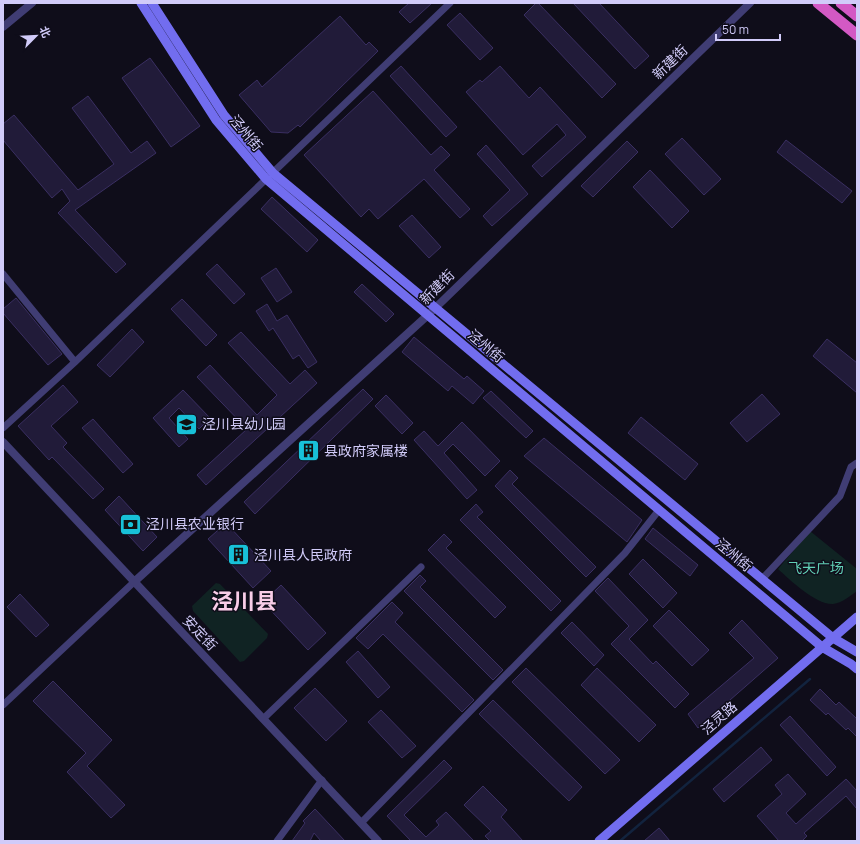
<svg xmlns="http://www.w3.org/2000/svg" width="860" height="844" viewBox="0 0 860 844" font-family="Manrope,'Noto Sans SC',sans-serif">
<rect width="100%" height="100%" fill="#0f0d1a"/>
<path fill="#102323" d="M810,531L857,569V591C850,596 842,603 833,604C816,605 790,580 778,569Z
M216,583L220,584L268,634L267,638L244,661L240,662L193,611L192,606Z"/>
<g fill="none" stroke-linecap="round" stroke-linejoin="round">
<path stroke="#12233e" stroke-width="2.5" d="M620,841L810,679"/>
</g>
<path fill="#211b39" stroke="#3a2f62" d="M409,3H432L410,23L399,12Z
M536,3H538L616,84L602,98L524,15Z
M573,3H599L649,56L635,69Z
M460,13L493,48L480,60L447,25Z
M340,16L366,45L369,42L378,51L300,127L298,125L288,133L271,132L239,95L257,80L262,87Z
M150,58L200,126L171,147L122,78Z
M401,66L457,127L446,137L390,76Z
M500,66L529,98L540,87L586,137L542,177L532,166L566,135L557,124L523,155L466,92L480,80L482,82Z
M373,91L431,155L441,146L450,155L434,170L470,209L460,218L424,179L378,219L369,209L361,217L304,155Z
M88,96L131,153L147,141L156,153L75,210L126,264L116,273L58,213L70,201L62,189L52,198L3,140V124L14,115L78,190L114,164L72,108Z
M682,138L721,179L704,195L665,154Z
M786,140L852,191L842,203L777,152Z
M627,141L638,152L593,197L581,186Z
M486,145L528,194L492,226L483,216L510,190L477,154Z
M650,170L689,211L672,228L633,187Z
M272,197L318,240L307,252L261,209Z
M412,215L441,247L429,258L399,226Z
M217,264L245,294L234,304L206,274Z
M276,268L292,292L277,302L261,278Z
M362,284L394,314L386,322L354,292Z
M16,298L62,354L48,365L3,313V309Z
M182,299L217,335L206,346L171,309Z
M267,304L277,321L287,315L317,362L308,368L299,355L293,359L273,328L269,331L256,311Z
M132,329L144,342L110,377L97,365Z
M241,332L290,384L305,370L317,383L206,485L197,475L247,429L197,377L210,365L257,415L277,395L228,343Z
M414,337L464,379L467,376L484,391L473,404L452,386L448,391L402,352Z
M827,339L857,363V393L813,356Z
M63,385L78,402L51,426L67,443L63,447L104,489L93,499L52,457L49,460L18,426Z
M363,389L373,399L255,514L244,502Z
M183,390L210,418L199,429L179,408L169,418L188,439L179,447L153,418Z
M491,391L533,431L526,438L483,398Z
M762,394L780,414L747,442L730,423Z
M386,395L413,423L402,434L375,406Z
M641,417L698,464L685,480L628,433Z
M93,419L133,464L123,473L82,428Z
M462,422L500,461L485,476L453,444L444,453L477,490L467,499L414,440L424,431L438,446Z
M544,438L642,520L627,542L524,456Z
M510,470L518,478L512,484L596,567L586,577L495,486Z
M119,496L157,537L143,551L105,510Z
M476,504L483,512L477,517L561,601L551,611L460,520Z
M226,523L271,571L253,588L208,539Z
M653,528L698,565L690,576L645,539Z
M444,534L452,542L446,548L506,607L495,618L428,550Z
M643,559L677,593L663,608L629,574Z
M420,575L426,581L420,587L503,670L493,680L404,591Z
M608,578L648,620L629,639L653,664L656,661L689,694L675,708L611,644L629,626L595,591Z
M281,585L326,633L308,650L263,602Z
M20,594L49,625L36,637L7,607Z
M392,602L403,613L395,622L474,700L462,712L383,634L368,649L356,638Z
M669,610L709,650L692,666L653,626Z
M742,620L778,658L698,728L688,714L754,658L729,633Z
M572,622L604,655L594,666L561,633Z
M358,651L390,687L378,698L346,662Z
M526,668L620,760L605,774L512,682Z
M597,668L656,725L639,742L581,685Z
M53,681L112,740L87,766L125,805L111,818L67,772L86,753L33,701Z
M315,688L347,721L326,741L294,708Z
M820,689L836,705L839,702L857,719V737L848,728L846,730L828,713L826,715L810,700Z
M493,700L582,787L569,801L479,714Z
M381,710L416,746L402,758L368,722Z
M790,716L836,767L827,776L780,725Z
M761,747L772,760L724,802L713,789Z
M444,760L452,768L404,815L426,837L439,825L436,821L446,812L474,841H411L387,816Z
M788,774L806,794L786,813L796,824L846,779L857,791V809L846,796L804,833L807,836L802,841H779L757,816L782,794L775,785Z
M483,786L507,810L501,817L523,841H490L485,836L491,831L464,805Z
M315,809L345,841H321L314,833L310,841H292L305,823L303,821Z
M659,828L670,841H644Z"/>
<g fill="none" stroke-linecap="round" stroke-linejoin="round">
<path stroke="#403d74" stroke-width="7" d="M3,274L75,362
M3,428L75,362L450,3
M762,579L840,496L851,467L857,463
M3,705L134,582
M264,718L421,567
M361,823L625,553L659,510
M277,841L322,780"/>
<path stroke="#403d74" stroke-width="8" d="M3,27L32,3
M3,442L378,841
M134,582L428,315L750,3"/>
<path stroke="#726def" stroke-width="9" d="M141,3L216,120L266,179L822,647L851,664L857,669
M152,3L224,115L273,173L833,638L857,652
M599,841L857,617"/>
<path stroke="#d359c4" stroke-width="11" d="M818,3L857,35
M841,3L857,16"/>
</g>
<defs>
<symbol id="school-square" viewBox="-11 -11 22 22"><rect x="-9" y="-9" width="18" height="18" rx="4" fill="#18c1d8" stroke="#0f0d1a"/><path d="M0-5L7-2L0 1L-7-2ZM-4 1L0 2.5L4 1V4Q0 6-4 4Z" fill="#111"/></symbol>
<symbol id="building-square" viewBox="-11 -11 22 22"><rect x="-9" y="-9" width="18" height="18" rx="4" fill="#18c1d8" stroke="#0f0d1a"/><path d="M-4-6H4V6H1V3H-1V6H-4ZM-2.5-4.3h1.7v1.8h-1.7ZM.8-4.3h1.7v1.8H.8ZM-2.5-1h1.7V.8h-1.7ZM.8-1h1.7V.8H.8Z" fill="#111"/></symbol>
<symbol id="bank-square" viewBox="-11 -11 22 22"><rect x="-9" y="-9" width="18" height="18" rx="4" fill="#18c1d8" stroke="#0f0d1a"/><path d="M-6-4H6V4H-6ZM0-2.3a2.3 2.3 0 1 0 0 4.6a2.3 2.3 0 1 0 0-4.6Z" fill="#111"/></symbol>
</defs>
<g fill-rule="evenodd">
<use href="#school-square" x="174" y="412" width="25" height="25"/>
<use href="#building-square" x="296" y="438" width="25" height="25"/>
<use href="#bank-square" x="118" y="512" width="25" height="25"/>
<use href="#building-square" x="226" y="542" width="25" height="25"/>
</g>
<g text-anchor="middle" stroke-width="3" stroke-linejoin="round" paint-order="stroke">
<g font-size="14" fill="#d1cbf9" stroke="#0f0d1a">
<text transform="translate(670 62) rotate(-44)" y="5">新建街</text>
<text transform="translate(246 133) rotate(50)" y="5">泾州街</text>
<text transform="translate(437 287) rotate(-45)" y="5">新建街</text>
<text transform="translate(486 346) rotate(40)" y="5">泾州街</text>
<text transform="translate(734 555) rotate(40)" y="5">泾州街</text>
<text transform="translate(200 633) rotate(46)" y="5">安定街</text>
<text transform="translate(719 718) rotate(-41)" y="5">泾灵路</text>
</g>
<g font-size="14" fill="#d1cbf9" stroke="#0f0d1a" text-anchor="start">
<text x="202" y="429">泾川县幼儿园</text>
<text x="324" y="456">县政府家属楼</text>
<text x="146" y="529">泾川县农业银行</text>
<text x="254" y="560">泾川县人民政府</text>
</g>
<g font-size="14" fill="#61d0b6" stroke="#0f0d1a">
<text x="816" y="573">飞天广场</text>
</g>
<g font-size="22" font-weight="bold" fill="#f9cde8" stroke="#0f0d1a">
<text x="244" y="609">泾川县</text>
</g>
</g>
<rect width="860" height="844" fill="none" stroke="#d1cbf9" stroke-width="8"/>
<g transform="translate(36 36) rotate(66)" stroke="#0f0d1a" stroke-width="3" paint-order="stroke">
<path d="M0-3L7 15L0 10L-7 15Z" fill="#d1cbf9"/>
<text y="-6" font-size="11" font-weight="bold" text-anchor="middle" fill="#d1cbf9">北</text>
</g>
<path d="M716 34v6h64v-6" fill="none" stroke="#d1cbf9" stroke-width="2"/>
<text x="722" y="34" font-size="12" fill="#d1cbf9" stroke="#0f0d1a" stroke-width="3" paint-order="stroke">50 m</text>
</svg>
